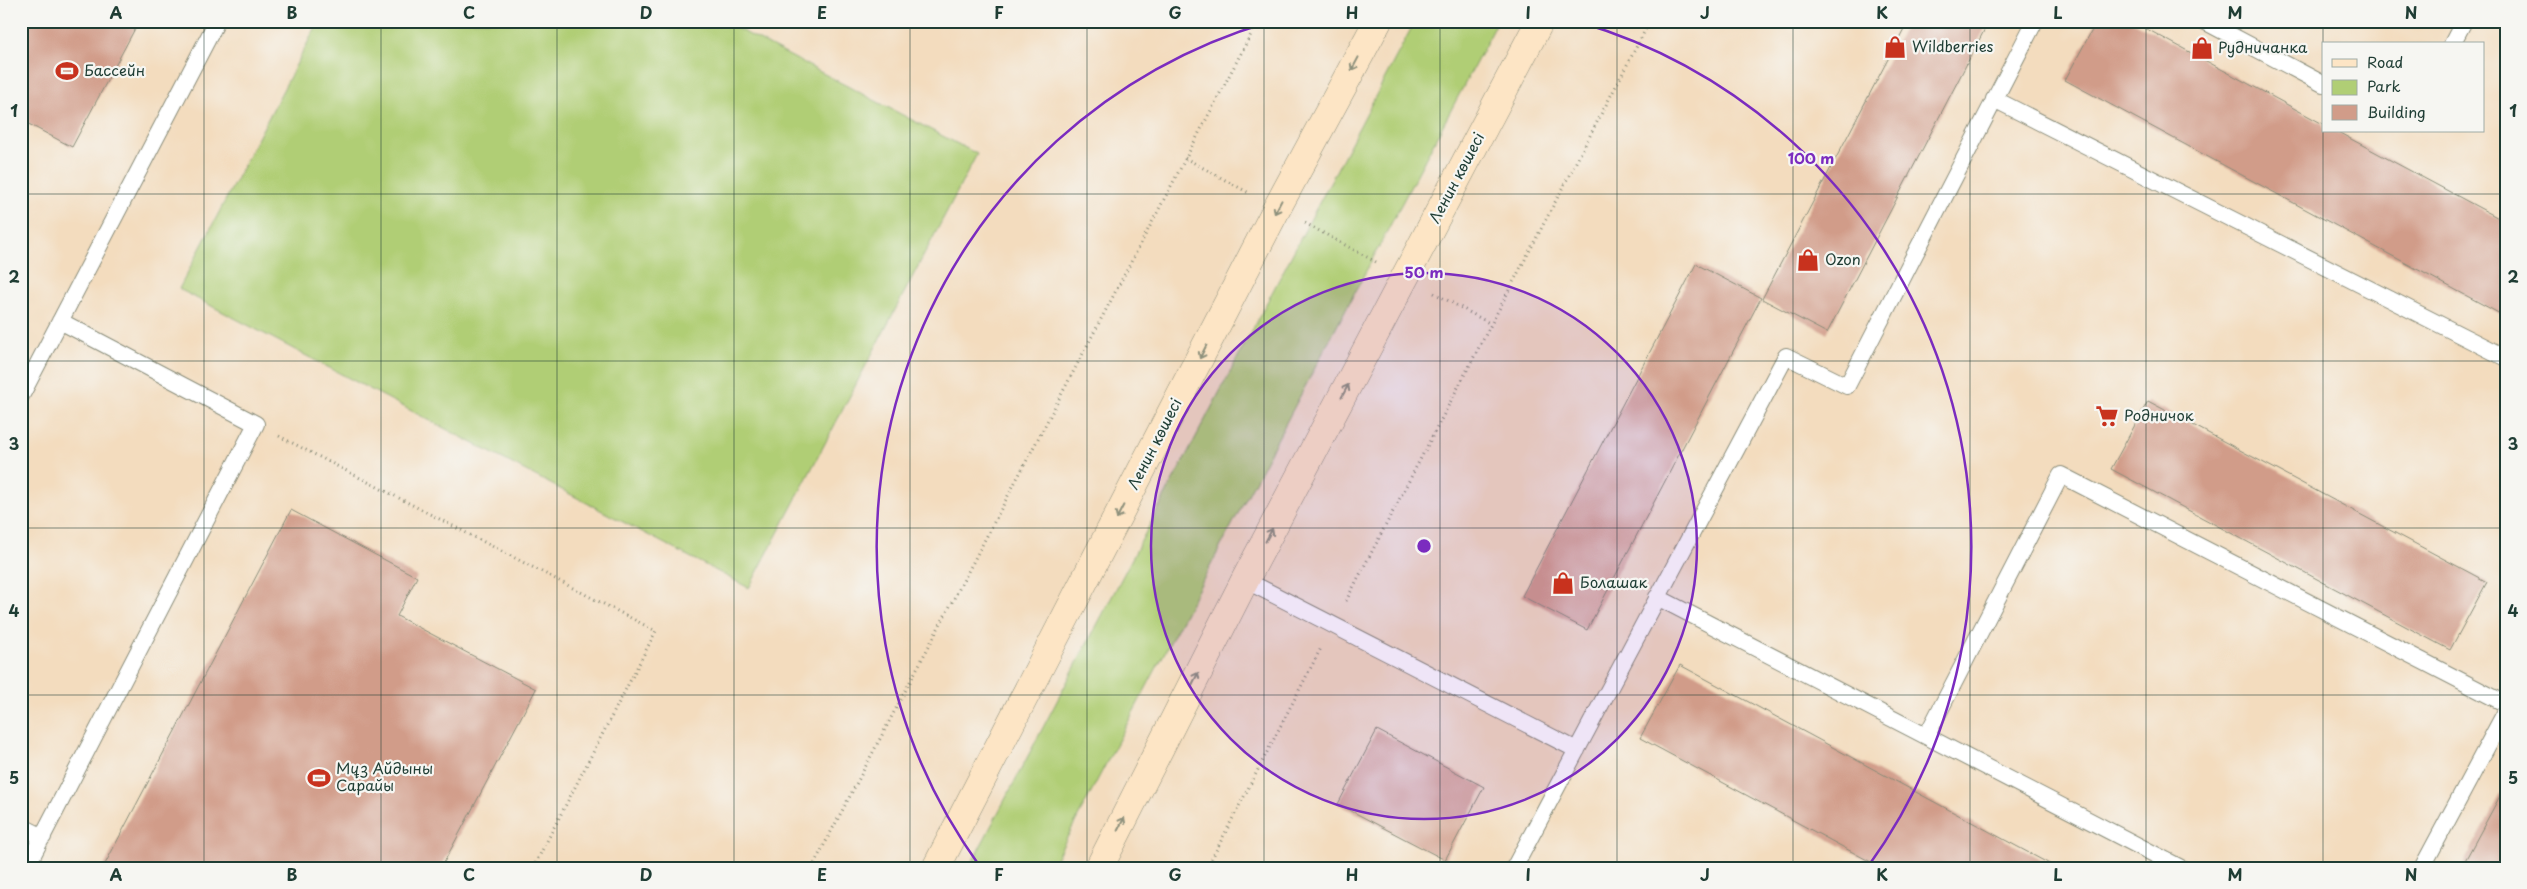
<svg xmlns="http://www.w3.org/2000/svg" width="2527" height="889" viewBox="0 0 2527 889" font-family="'Playpen Sans',sans-serif">
<rect width="100%" height="100%" fill="#f6f6f2"/>
<filter id="ink" filterUnits="userSpaceOnUse"><feTurbulence type="fractalNoise" baseFrequency=".02" numOctaves="2"/><feDisplacementMap in="SourceGraphic" scale="10" xChannelSelector="R" yChannelSelector="G"/><feConvolveMatrix kernelMatrix="1 2 1 2 8 2 1 2 1" color-interpolation-filters="sRGB"/></filter>
<filter id="wash" filterUnits="userSpaceOnUse"><feTurbulence type="fractalNoise" baseFrequency=".0096" numOctaves="4" result="noise"/><feDisplacementMap in="SourceGraphic" scale="20" xChannelSelector="R" yChannelSelector="G"/><feGaussianBlur stdDeviation="1.12" result="paint"/><feColorMatrix in="noise" values="0 0 0 0 0 0 0 0 0 0 0 0 0 0 0 0 0 1.4 0 .05"/><feComposite in="paint" operator="in"/></filter>
<g filter="url(#wash)">
<rect width="100%" height="100%" fill="#f3dcbe"/>
<path fill="#b0ce75" stroke="#688654" d="M319,21H723L977,154L749,588L179,289Z
M1415,21H1498L1051,868H969Z"/>
<g id="blocks">
<path fill="#d19c89" d="M21,21H139L72,147L21,120Z
M1908,21H1989L1827,333L1762,299Z
M2097,21H2132L2323,124V131H2336L2506,222V317L2065,80Z
M1696,264L1761,298L1587,630L1522,596Z
M2148,401L2487,582L2450,650L2111,469Z
M291,510L417,577L397,616L536,689L441,868H103Z
M1680,665L2057,868H1882L1640,738Z
M1377,730L1484,787L1445,860L1338,804Z
M2506,785V868H2461Z"/>
</g>
</g>
<g filter="url(#ink)">
<use href="#blocks" fill-opacity="0" stroke="#898c79" stroke-width="1"/>
<g fill="none" stroke-linecap="round" stroke-linejoin="round">
<defs>
<path id="service" d="M2204,21L2323,84
M2452,44L2464,21
M1994,99L2506,358
M21,396L217,21
M1245,580L1577,750
M1657,597L2181,868
M1927,735L2061,475L2506,704
M21,826L43,837
M26,868L256,424L60,321
M1514,868L1786,356L1847,386L2035,21
M2422,868L2506,711"/>
<path id="secondary" d="M936,868L1277,208L1378,21
M1099,868L1245,580L1540,21"/>
</defs>
<use href="#service" stroke="#898c79" stroke-width="18"/>
<use href="#secondary" stroke="#898c79" stroke-width="29"/>
<path stroke="#898c79" stroke-width="3" stroke-dasharray="1 4" stroke-linecap="butt" d="M1185,158L1249,193
M1305,223L1376,262
M1434,293L1491,324
M279,436L656,631L533,868
M1346,601L1650,21
M812,868L1258,21
M1207,868L1321,648"/>
<use href="#service" stroke="#fff" stroke-width="16"/>
<use href="#secondary" stroke="#fde5c5" stroke-width="28"/>
</g>
<defs><path id="oneway-shaft" d="M-6 0H5M1.5-3L5.5 0L1.5 3" fill="none" stroke-width="1.6" stroke-linecap="round" stroke-linejoin="round" transform="scale(1.25)"/></defs>
<g stroke="#8e917c">
<use href="#oneway-shaft" transform="translate(1355 64) rotate(118)"/>
<use href="#oneway-shaft" transform="translate(1278 207) rotate(118)"/>
<use href="#oneway-shaft" transform="translate(1203 352) rotate(117)"/>
<use href="#oneway-shaft" transform="translate(1345 391) rotate(-62)"/>
<use href="#oneway-shaft" transform="translate(1120 512) rotate(117)"/>
<use href="#oneway-shaft" transform="translate(1269 535) rotate(-62)"/>
<use href="#oneway-shaft" transform="translate(1195 679) rotate(-63)"/>
<use href="#oneway-shaft" transform="translate(1121 824) rotate(-63)"/>
</g>
</g>
<path fill="none" stroke="#1f3d34" stroke-width="1" stroke-opacity="0.55" d="M204,21V868M381,21V868M557,21V868M734,21V868M910,21V868M1087,21V868M1264,21V868M1440,21V868M1617,21V868M1793,21V868M1970,21V868M2146,21V868M2323,21V868M21,194H2506M21,361H2506M21,528H2506M21,695H2506"/>
<circle cx="1424" cy="546" r="273" fill="#7b2cbf" fill-opacity=".12"/>
<g fill="none" stroke="#7b2cbf" stroke-width="2.5">
<circle cx="1424" cy="546" r="273"/>
<path d="M981 868A547 547 0 0 1 1269 22M1579 22A547 547 0 0 1 1867 868"/>
</g>
<defs>
<symbol id="shop-bare" viewBox="-9 -9 18 18"><path d="M-5-2.5h2.3a2.7 3.5 0 0 1 5.4 0H5L5.5 6h-11ZM-1.5-2.5h3a1.5 2.3 0 0 0-3 0Z" fill="#c8321e" stroke="#f6f6f2" stroke-width="2.5" paint-order="stroke"/></symbol>
<symbol id="stadium-bare" viewBox="-9 -9 18 18"><path d="M0-5a6.5 5 0 1 0 0 10a6.5 5 0 1 0 0-10ZM-3.5-1.8h7v3.6h-7Z" fill="#c8321e" stroke="#f6f6f2" stroke-width="2.5" paint-order="stroke"/></symbol>
<symbol id="supermarket-bare" viewBox="-9 -9 18 18"><path d="M-6-5.5h2.5l.6 2H6L4.5 2H-2.5L-4.4-4H-6ZM-1.5 3.2a1.3 1.3 0 1 0 .1 0ZM3 3.2a1.3 1.3 0 1 0 .1 0Z" fill="#c8321e" stroke="#f6f6f2" stroke-width="2.5" paint-order="stroke"/></symbol>
</defs>
<g fill-rule="evenodd">
<use href="#shop-bare" x="1879" y="31" width="32" height="32"/>
<use href="#shop-bare" x="2186" y="32" width="32" height="32"/>
<use href="#stadium-bare" x="51" y="55" width="32" height="32"/>
<use href="#shop-bare" x="1792" y="244" width="32" height="32"/>
<use href="#supermarket-bare" x="2091" y="400" width="32" height="32"/>
<use href="#shop-bare" x="1547" y="567" width="32" height="32"/>
<use href="#stadium-bare" x="303" y="762" width="32" height="32"/>
</g>
<g text-anchor="middle" stroke-width="4.5" stroke-linejoin="round" paint-order="stroke">
<g font-size="15" fill="#1f3d34" stroke="#f6f6f2" text-anchor="start">
<text x="1912" y="52">Wildberries</text>
<text x="2218" y="53">Рудничанка</text>
<text x="84" y="76">Бассейн</text>
<text x="1825" y="265">Ozon</text>
<text x="2124" y="421">Родничок</text>
<text x="1580" y="588">Болашак</text>
<text x="336" y="774">Мұз Айдыны<tspan x="336" dy="17">Сарайы</tspan></text>
</g>
<g font-size="15" fill="#1f3d34" stroke="#f6f6f2">
<text transform="translate(1457 178) rotate(-62)" y="5">Ленин көшесі</text>
<text transform="translate(1155 444) rotate(-63)" y="5">Ленин көшесі</text>
</g>
</g>
<circle cx="1424" cy="546" r="8" fill="#7b2cbf" stroke="#f6f6f2" stroke-width="2.5"/>
<g font-size="15" text-anchor="middle" font-weight="bold" fill="#7b2cbf" stroke="#f6f6f2" stroke-width="4.5" stroke-linejoin="round" paint-order="stroke">
<text x="1811" y="164">100 m</text>
<text x="1424" y="278">50 m</text>
</g>
<rect width="2527" height="889" fill="none" stroke="#f6f6f2" stroke-width="55"/>
<rect x="2322" y="42" width="162" height="90" fill="#f6f6f2" stroke="#a0aca6"/>
<rect x="2332" y="59" width="25" height="8" fill="#fde5c5" stroke="#a0aca6"/>
<text x="2367" y="68" font-size="15" fill="#1f3d34">Road</text>
<rect x="2332" y="80" width="25" height="15" fill="#b0ce75" stroke="#a0aca6"/>
<text x="2367" y="92" font-size="15" fill="#1f3d34">Park</text>
<rect x="2332" y="105" width="25" height="15" fill="#d19c89" stroke="#a0aca6"/>
<text x="2367" y="118" font-size="15" fill="#1f3d34">Building</text>
<rect x="28" y="28" width="2472" height="834" fill="none" stroke="#1f3d34" stroke-width="2"/>
<g font-size="16" text-anchor="middle" font-weight="bold" fill="#1f3d34">
<text x="116" y="19">A</text>
<text x="292" y="19">B</text>
<text x="469" y="19">C</text>
<text x="646" y="19">D</text>
<text x="822" y="19">E</text>
<text x="999" y="19">F</text>
<text x="1175" y="19">G</text>
<text x="1352" y="19">H</text>
<text x="1528" y="19">I</text>
<text x="1705" y="19">J</text>
<text x="1882" y="19">K</text>
<text x="2058" y="19">L</text>
<text x="2235" y="19">M</text>
<text x="2411" y="19">N</text>
<text x="14" y="117">1</text>
<text x="2513" y="117">1</text>
<text x="14" y="283">2</text>
<text x="2513" y="283">2</text>
<text x="14" y="450">3</text>
<text x="2513" y="450">3</text>
<text x="14" y="617">4</text>
<text x="2513" y="617">4</text>
<text x="14" y="784">5</text>
<text x="2513" y="784">5</text>
<text x="116" y="881">A</text>
<text x="292" y="881">B</text>
<text x="469" y="881">C</text>
<text x="646" y="881">D</text>
<text x="822" y="881">E</text>
<text x="999" y="881">F</text>
<text x="1175" y="881">G</text>
<text x="1352" y="881">H</text>
<text x="1528" y="881">I</text>
<text x="1705" y="881">J</text>
<text x="1882" y="881">K</text>
<text x="2058" y="881">L</text>
<text x="2235" y="881">M</text>
<text x="2411" y="881">N</text>
</g>
</svg>
